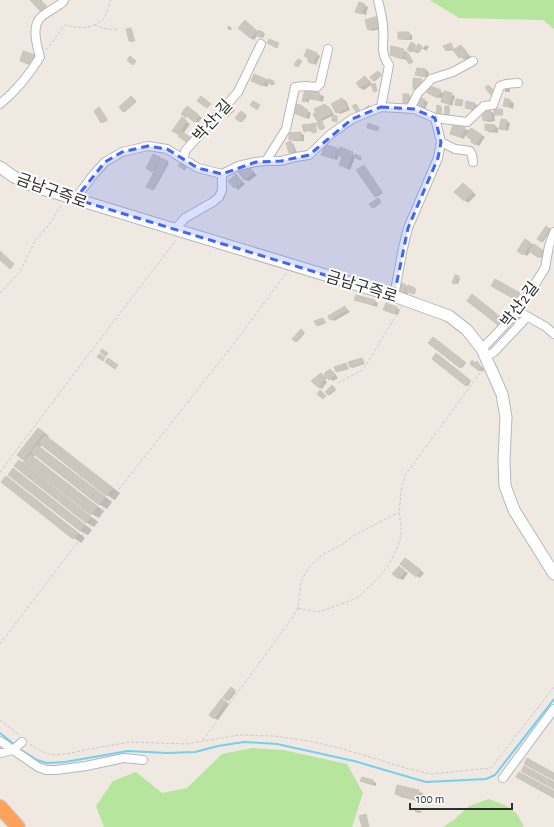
<svg xmlns="http://www.w3.org/2000/svg" width="554" height="827" viewBox="0 0 554 827" font-family="'Alegreya Sans','Noto Sans KR',sans-serif">
<rect width="100%" height="100%" fill="#efe9e1"/>
<path fill="#b6e59e" d="M430,0H554V29L543,20L459,18Z
M252,748L283,750L347,764L363,793L352,827H104L96,806L113,781L136,772L162,793L187,788L222,754Z
M489,799C507,806 516,808 524,827H443L455,819L469,806Z"/>
<path fill="#0003" d="M359,3L368,7L366,15L360,13Z
M366,20L384,28L372,31L369,29Z
M246,22L259,32V31L265,34L263,38L258,35L254,40L250,38Z
M230,26L232,30H229L227,27Z
M131,29L132,30L135,41L131,42L130,41Z
M408,33L412,35V40H403L399,38Z
M411,43L416,45L413,52L408,50Z
M451,44L454,50L448,51H446Z
M426,45L429,47L426,51L422,48L419,53L415,51L419,46L423,48Z
M461,46L464,48L471,58L467,60L460,57Z
M392,48L407,52L413,63H409L406,57V60L393,55Z
M317,54L320,56L316,65L313,63Z
M426,70L429,72L428,78L416,74Z
M379,73L382,75L375,81L373,80Z
M365,78L369,80L372,84L364,90L360,88Z
M266,80L275,83L274,85L269,83L267,87L252,81Z
M505,88L510,89V92H505Z
M440,91L444,94L445,92L455,96L452,106L445,103L442,101L443,99L432,95Z
M309,92L324,96L323,102L312,99H309V103L304,100Z
M409,95L410,96V103H405Z
M133,98L136,102L125,112L120,107Z
M342,99L346,101L350,110L340,114L337,112Z
M424,100L428,102L425,110L417,106Z
M505,100L514,103L513,109L504,105Z
M295,104L303,107L306,109L305,110L311,113L309,119L292,112Z
M475,104L478,106L477,109L469,108V109L466,108Z
M325,105L331,109L334,115L322,121L325,128L322,130L320,129V122L317,120V113Z
M369,105L371,108L363,112L362,110Z
M441,107L442,108L441,116H438Z
M449,107L450,108L449,119L446,118Z
M99,108L108,120L103,123L102,122Z
M232,108L235,110L228,117L225,114Z
M191,110L202,118L198,123L183,114Z
M502,110L503,111V115H497L494,113L495,121L488,122L484,120L483,112L490,111L495,114Z
M243,113L247,116L242,122H240Z
M182,119L190,124L183,134L180,135L174,130Z
M506,121L510,123L508,131L500,128Z
M314,124L316,125L317,132L314,133L313,131H304L309,125L312,127Z
M456,125L470,131L471,129L485,137L479,146L472,142L474,140L467,135L465,136L464,139L451,134Z
M495,126L498,128V133L489,132L486,130Z
M300,133L304,135V141H294L290,139Z
M291,142L294,145L297,153L293,154L290,152Z
M326,145L340,150L341,149L362,158L361,160L355,157L350,170L340,165L343,157L339,155L337,160L322,155Z
M154,155L169,163L154,190L147,186L155,172L147,168Z
M365,167L383,193L377,197L376,196Z
M250,169L257,175L249,181L245,180L240,173Z
M236,175L245,184L238,190L230,181Z
M466,186L476,195L468,203L455,192Z
M378,199L381,203L374,208L373,207Z
M546,227L551,230L543,242L538,239Z
M529,242L547,254L543,259L531,251L527,256L524,254Z
M456,276L460,278L458,284L453,282Z
M402,285L416,289L415,294L408,292L407,297L403,295Z
M355,300L375,301L378,303L377,307Z
M345,307L350,312L334,321L331,319Z
M397,308L400,310L398,315L388,311Z
M323,319L326,323L318,326L316,325Z
M303,331L305,333L297,342L295,341Z
M433,338L466,363L462,368L430,343Z
M438,355L471,381L468,386L467,385Z
M362,359L365,364L352,368L351,367L350,362Z
M477,362L484,369L483,372L479,370L476,364Z
M346,364L349,369L338,372H337Z
M331,370L338,378L333,381L326,374Z
M321,374L327,378L325,380L327,382L322,389L319,387Z
M334,387L336,390L330,395H328Z
M39,429L49,436L47,438L120,493L115,500L107,495L42,445L40,447L112,502L107,509L99,504L35,454L33,457L104,511L99,518L92,514L23,459Z
M19,461L27,466L98,522L94,527L87,523L15,466Z
M13,470L21,474L92,530L88,535L80,531L9,474Z
M7,477L14,482L85,538L81,543L74,538L3,482Z
M408,561L424,573L420,578L417,576Z
M399,567L408,573L403,580L399,578Z
M231,688L236,692L229,701L224,697Z
M225,701L229,704L218,720L214,718Z
M362,778L373,781L376,783V786L365,783L362,781Z
M418,791L424,794L422,802L401,797L396,794Z
M415,810L421,811V813L415,812Z"/>
<g fill="none" stroke-linecap="round" stroke-linejoin="round">
<path stroke="#75cff0" stroke-width="2" d="M0,733L15,745
M18,748L37,760L47,763L65,762L128,751L167,753L195,752L218,746L244,742L277,744L354,761L426,782L486,779L495,775L554,699"/>
</g>
<path fill="#cbc7bf" stroke="#cbc5ba" d="M30,0H41L48,8L42,13Z
M359,2L365,4L362,14L355,12Z
M378,16L381,26L368,30L365,20Z
M245,20L257,31L250,38L238,28Z
M131,28L134,40L129,41L126,29Z
M259,30L264,33L261,38L256,35Z
M398,32H409V39H398Z
M269,39L279,43L277,48L267,43Z
M411,42L415,44L411,52L407,50Z
M451,43L453,48L446,51L443,46Z
M418,44L422,46L417,53L414,51Z
M461,45L468,55L463,59L461,57L459,58L453,50Z
M391,46L404,49L402,59L390,55Z
M307,49L317,53L313,64L308,62L309,60L307,59L308,58L304,56Z
M23,51L35,55L31,65L20,61Z
M408,53L413,62L409,64L404,55Z
M130,56L136,61L133,65L127,60Z
M298,59L302,61L298,67L294,65Z
M417,68L426,69L425,77L415,75Z
M378,71L381,74L373,81L370,77Z
M254,74L266,79L263,86L251,81Z
M365,76L369,82L360,88L356,83Z
M413,78L422,79L421,89H413Z
M268,79L274,81L272,85L266,82Z
M375,83L377,91L374,92L371,85Z
M488,85L495,91L491,95L485,88Z
M430,86L441,90L438,98L427,93Z
M305,90L310,91L308,98H306L305,102L302,101Z
M311,91L320,93L319,100L309,99Z
M444,91L452,93L449,104L441,102Z
M403,94H409L408,103H403Z
M131,96L136,101L123,112L119,107Z
M201,96L211,104L207,108L197,101Z
M419,97L425,99L422,109L416,107Z
M342,98L347,108L336,113L331,104Z
M505,98L511,100L509,107L503,106Z
M456,99L463,100L462,106L455,105Z
M253,101L260,105L257,110L250,105Z
M466,101L475,103L474,110L465,108Z
M294,103L303,106L302,108L308,110L306,118L291,112Z
M325,104L326,107L328,106L332,113L317,121L313,114L316,112L314,109Z
M356,104L360,111L357,113L352,106Z
M437,105L441,106L440,116H436Z
M187,106L199,115L194,122L187,116L186,118L181,114Z
M231,106L234,109L226,117L223,114Z
M445,106H449L448,119L444,118Z
M99,107L107,119L101,123L94,111Z
M494,109H502V115H494Z
M490,110L492,119L483,121L482,111Z
M241,111L246,115L240,122L235,118Z
M332,115L337,116V122L332,121Z
M182,117L187,121L178,134L172,131Z
M501,119L507,120L505,130L499,129Z
M321,120L324,127L320,130L316,123Z
M315,123L316,132L312,133L310,124Z
M368,123L379,127L378,131L367,128Z
M309,124L310,130L304,132L302,125Z
M455,124L465,127L463,135L461,134L460,137L450,134L453,125L455,126Z
M485,124L495,125L494,131L485,130Z
M471,128L482,135L475,145L471,142L472,140L467,137L468,135H466Z
M181,131L193,139L189,144L178,136Z
M301,132V139L289,140V133Z
M291,141L294,151L289,153L286,143Z
M325,144L337,148L334,159L321,155Z
M340,147L353,152L350,160L337,155Z
M153,154L160,157L152,172L146,168Z
M356,154L361,157L359,160L354,157Z
M342,157L350,160L347,168L339,165Z
M161,158L168,161L153,190L146,187Z
M181,162L187,166L185,170L178,166Z
M364,165L382,192L375,197L356,170Z
M250,168L254,172L244,180L238,172Z
M236,174L242,182L234,188L228,181Z
M463,183L473,192L464,201L454,192Z
M378,198L381,201L372,208L369,204Z
M546,226L550,229L541,242L537,239Z
M525,239L531,243L523,255L517,251Z
M534,244L544,251L539,258L529,251Z
M0,251L14,264L10,269L0,260Z
M455,275L459,276L456,284L452,283Z
M495,279L520,293L516,300L491,286Z
M402,283L406,285L403,296L398,294Z
M408,285L415,288L414,294L406,292Z
M472,294L503,319L498,325L467,301Z
M356,295L375,300L374,305L354,300Z
M386,303L397,307L395,314L383,310Z
M345,306L347,310L330,320L328,316Z
M323,318L325,322L316,325L314,321Z
M301,329L304,332L295,342L292,339Z
M433,337L465,362L460,368L428,343Z
M102,349L108,353L106,356L100,352Z
M436,353L470,380L466,386L432,359Z
M99,354L105,357L103,361L97,357Z
M108,358L118,365L115,369L105,362Z
M362,358L364,363L350,367L348,362Z
M472,360L475,363L477,361L480,366L481,368L479,371L470,364Z
M346,363L348,368L336,372L334,367Z
M330,369L336,375L329,380L324,374Z
M321,373L324,376L323,377L325,379L319,388L311,381Z
M332,385L335,389L328,395L325,392Z
M320,390L326,396L323,399L317,394Z
M38,428L44,432L23,460L17,455Z
M45,435L113,488L106,496L39,443Z
M37,445L105,497L99,505L31,452Z
M30,454L97,507L91,515L23,462Z
M19,460L91,517L86,523L14,466Z
M13,468L85,525L80,531L8,475Z
M6,476L78,533L73,539L1,482Z
M405,558L421,570L416,577L400,564Z
M399,566L405,571L399,579L392,574Z
M231,687L235,690L227,701L223,697Z
M222,698L226,702L214,719L209,715Z
M527,758L554,773V780L524,764Z
M524,766L554,782V789L521,771Z
M519,772L554,791V798L516,777Z
M362,777L373,780L372,784L360,781Z
M397,785L419,790L417,800L395,794Z
M366,814L369,827H362L359,816Z"/>
<g fill="none" stroke-linecap="round" stroke-linejoin="round">
<defs>
<path id="street" d="M378,0C380,9 383,19 383,28C385,43 379,52 389,65L381,107
M0,104C16,91 29,75 40,57C37,46 31,26 41,17C47,12 55,8 62,3L64,0
M410,109L418,93L428,83L431,79L453,72L473,61
M435,118L467,122L484,106L493,105L500,86L506,84L518,83
M441,142L455,149L470,151L472,155L473,162
M184,159L185,151L238,92L261,44
M266,161L286,129L295,87L306,86L317,87L320,84L328,49
M75,199L94,174L105,162L122,152L148,146L167,149L198,168L222,174L238,166L256,162L266,161H281L296,157L309,155L331,134L352,119L381,107L414,109L435,118L441,142L438,158L408,228L403,248L394,296
M175,229L185,218L213,202L219,197L222,190V174
M518,311L546,327L554,334
M482,349L518,311L545,268L549,246L554,232
M485,357L494,352L527,317
M0,741L38,767L46,770H56L86,766L124,758L143,760
M0,753L13,750L22,742
M503,778L554,709"/>
<path id="secondary" d="M0,167L14,177L36,187L394,296L449,316L467,330L482,349L502,394L506,417L504,460L505,486L514,510L554,574"/>
<path id="highway" d="M0,807L18,827"/>
</defs>
<use href="#street" stroke="#b4b7c1" stroke-width="10"/>
<use href="#secondary" stroke="#b4b7c1" stroke-width="13"/>
<use href="#highway" stroke="#c9c9c9" stroke-width="16"/>
<path stroke="#c9c9c9" stroke-width="1" stroke-dasharray="3 2" stroke-linecap="butt" d="M95,25C103,29 110,30 119,29
M46,50L65,25C78,29 95,29 104,18C107,13 109,5 111,0
M0,293L21,270L35,241L48,226L62,204
M338,383L362,370L366,365L401,307
M0,472L92,350L176,240
M298,608L318,612L347,602L359,597L379,577L388,566L397,549L401,536V525L399,512L402,485L406,474L482,370
M0,644L86,531L232,346L287,272
M0,720L19,735
M203,740L293,617L298,608L301,581L306,572L313,563L322,555L340,546L356,534L398,513
M30,744L41,751L52,755L66,754L90,749L130,742L186,744L239,735L274,736L309,741L343,749L409,769L431,774L491,768L554,687"/>
<use href="#street" stroke="#fff" stroke-width="8"/>
<use href="#secondary" stroke="#fff" stroke-width="11"/>
<use href="#highway" stroke="#ffa35c" stroke-width="14"/>
</g>
<path fill="#4264fb" fill-opacity="0.2" stroke="#4264fb" stroke-width="3" stroke-dasharray="8 5" stroke-linejoin="round" d="M381,107L414,109L435,118L441,142L438,158L408,228L394,296L75,199L105,162L122,152L148,146L167,149L198,168L222,174L256,162L281,161L309,155L352,119Z"/>
<g text-anchor="middle" stroke-width="4" stroke-linejoin="round" paint-order="stroke">
<g font-size="16" fill="#2e2e2e" stroke="#fff">
<text transform="translate(212 120) rotate(-48)" y="6">박산1길</text>
<text transform="translate(52 190) rotate(20)" y="6">금남구즉로</text>
<text transform="translate(362 286) rotate(17)" y="6">금남구즉로</text>
<text transform="translate(519 304) rotate(-53)" y="6">박산2길</text>
</g>
</g>
<path d="M410 803v6h102v-6" fill="none" stroke="#2e2e2e" stroke-width="2"/>
<text x="416" y="803" font-size="12" fill="#2e2e2e" stroke="#ffffff" stroke-width="3" paint-order="stroke">100 m</text>
</svg>
